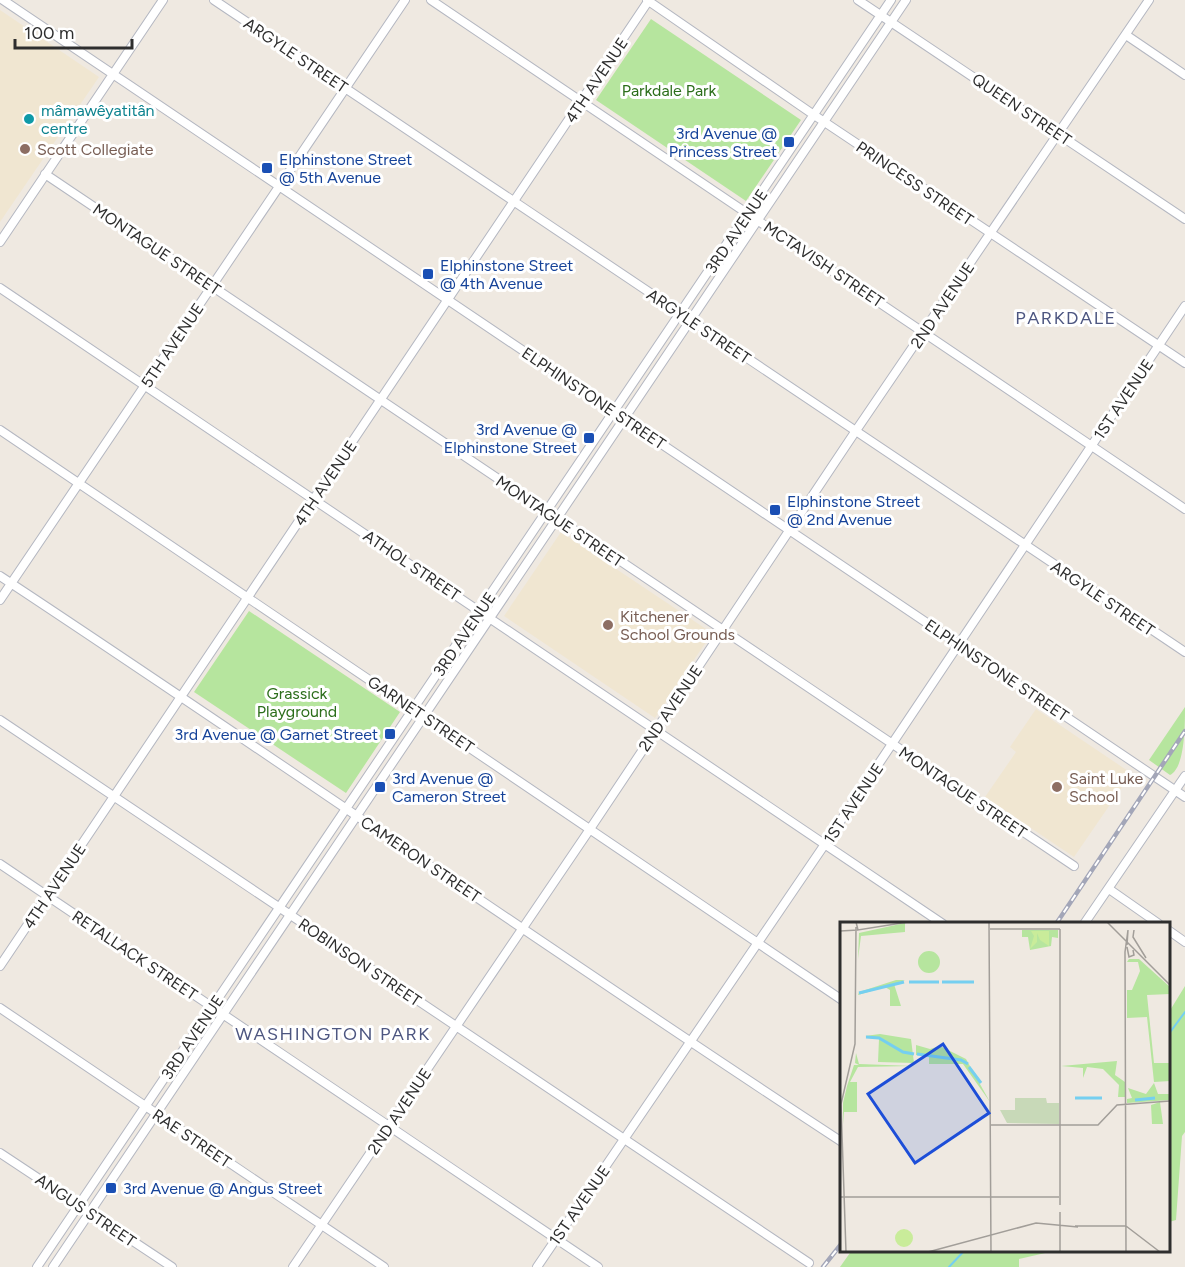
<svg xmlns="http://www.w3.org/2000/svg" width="1185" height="1267" viewBox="0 0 1185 1267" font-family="Figtree,sans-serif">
<rect width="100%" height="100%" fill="#efe9e1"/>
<path fill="#f0e6d1" d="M0,10L99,77L0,222Z
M561,532L712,633L655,718L504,616Z
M1036,709L1128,771L1129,777L1074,857L985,797L1016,752L1010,747Z"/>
<path fill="#b6e59e" d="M651,19L801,120L746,201L596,100Z
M249,611L400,712L346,793L194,692Z
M1185,707C1185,726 1185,768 1170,775L1149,760Z
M1185,986V1132L1182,1136L1176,1220L1169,1222V1012Z
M852,1250H1054V1251L1019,1259V1267H840Z"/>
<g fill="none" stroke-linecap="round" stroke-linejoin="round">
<path stroke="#75cff0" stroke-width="2" d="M1168,1035L1185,1012
M949,1267L965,1250"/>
<defs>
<path id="minor" d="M3,0L1185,797
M214,0L1185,652
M431,0L1185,509
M647,0L814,115L1185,363
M858,0L1185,219
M1126,35L1185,75
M45,174L1074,866
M0,242L163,0
M0,288L943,924
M0,430L842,1000
M0,576C282,762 559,957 842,1142
M0,600L405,0
M0,720L809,1263
M0,864L598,1267
M1109,889L1159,924
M1084,924L1185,776
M1168,930L1185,942
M0,966L649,0
M0,1008L384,1267
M0,1153L172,1267
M37,1267L891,0
M53,1267L906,0
M293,1267L590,829L855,432L1149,0
M537,1267L825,844L1185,306"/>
</defs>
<use href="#minor" stroke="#b4b7c1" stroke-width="10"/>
<use href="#minor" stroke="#fff" stroke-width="8"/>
<defs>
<path id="rail" d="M1056,924L1185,731
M823,1267L842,1243"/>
</defs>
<use href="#rail" stroke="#a3a6b8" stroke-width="4.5"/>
<use href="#rail" stroke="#fff" stroke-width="2" stroke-dasharray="7" stroke-linecap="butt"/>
</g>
<circle fill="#0f9aa8" stroke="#fff" stroke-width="2" cx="29" cy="119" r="6"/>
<g fill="#1a4fb4" stroke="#fff" stroke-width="2">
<rect x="783" y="136" width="12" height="12" rx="3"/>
<rect x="261" y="162" width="12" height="12" rx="3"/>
<rect x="422" y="268" width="12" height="12" rx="3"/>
<rect x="583" y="432" width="12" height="12" rx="3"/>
<rect x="769" y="504" width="12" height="12" rx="3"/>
<rect x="384" y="728" width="12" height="12" rx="3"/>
<rect x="374" y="781" width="12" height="12" rx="3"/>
<rect x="105" y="1182" width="12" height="12" rx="3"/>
</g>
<g fill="#8d6e63" stroke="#fff" stroke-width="2">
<circle cx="25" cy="149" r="6"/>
<circle cx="608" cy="625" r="6"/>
<circle cx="1057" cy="787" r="6"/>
</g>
<g text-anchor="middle" stroke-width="6" stroke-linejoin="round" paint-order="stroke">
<g font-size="16" fill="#2e2e2e" stroke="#fff">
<text transform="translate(296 55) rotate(34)" y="6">ARGYLE STREET</text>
<text transform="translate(596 80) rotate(-56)" y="6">4TH AVENUE</text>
<text transform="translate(1022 109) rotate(34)" y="6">QUEEN STREET</text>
<text transform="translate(915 183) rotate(34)" y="6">PRINCESS STREET</text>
<text transform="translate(736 231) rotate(-56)" y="6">3RD AVENUE</text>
<text transform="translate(157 249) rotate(34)" y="6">MONTAGUE STREET</text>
<text transform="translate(824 264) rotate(34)" y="6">MCTAVISH STREET</text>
<text transform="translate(942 305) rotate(-56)" y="6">2ND AVENUE</text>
<text transform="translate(699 326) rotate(34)" y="6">ARGYLE STREET</text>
<text transform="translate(172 345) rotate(-56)" y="6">5TH AVENUE</text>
<text transform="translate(594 398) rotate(34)" y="6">ELPHINSTONE STREET</text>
<text transform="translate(1123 399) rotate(-56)" y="6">1ST AVENUE</text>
<text transform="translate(325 483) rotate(-56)" y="6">4TH AVENUE</text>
<text transform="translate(560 521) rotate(34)" y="6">MONTAGUE STREET</text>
<text transform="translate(412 565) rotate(34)" y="6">ATHOL STREET</text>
<text transform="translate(1103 598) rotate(34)" y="6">ARGYLE STREET</text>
<text transform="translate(464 634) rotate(-56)" y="6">3RD AVENUE</text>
<text transform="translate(997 670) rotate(34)" y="6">ELPHINSTONE STREET</text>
<text transform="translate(670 708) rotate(-56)" y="6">2ND AVENUE</text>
<text transform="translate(421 714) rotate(34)" y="6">GARNET STREET</text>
<text transform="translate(963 792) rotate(34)" y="6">MONTAGUE STREET</text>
<text transform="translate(853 803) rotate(-56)" y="6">1ST AVENUE</text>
<text transform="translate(421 859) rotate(34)" y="6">CAMERON STREET</text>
<text transform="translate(54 886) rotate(-56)" y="6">4TH AVENUE</text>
<text transform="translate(135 955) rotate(34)" y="6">RETALLACK STREET</text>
<text transform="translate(360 962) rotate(34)" y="6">ROBINSON STREET</text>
<text transform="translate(192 1037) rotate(-56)" y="6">3RD AVENUE</text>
<text transform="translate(399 1111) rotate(-56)" y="6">2ND AVENUE</text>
<text transform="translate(192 1138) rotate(34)" y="6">RAE STREET</text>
<text transform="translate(579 1205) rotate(-55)" y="6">1ST AVENUE</text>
<text transform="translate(86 1210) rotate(34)" y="6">ANGUS STREET</text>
</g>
<g font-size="16" fill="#2c6e1b" stroke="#fff">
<text x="669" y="96">Parkdale Park</text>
<text x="297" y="699">Grassick<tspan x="297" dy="18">Playground</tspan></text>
</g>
<g font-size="16" fill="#0d838f" stroke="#fff" text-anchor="start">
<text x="41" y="116">mâmawêyatitân<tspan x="41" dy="18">centre</tspan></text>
</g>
<g font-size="16" fill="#164399" stroke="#fff" text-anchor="start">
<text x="777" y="139" text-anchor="end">3rd Avenue @<tspan x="777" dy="18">Princess Street</tspan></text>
<text x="279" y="165">Elphinstone Street<tspan x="279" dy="18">@ 5th Avenue</tspan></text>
<text x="440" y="271">Elphinstone Street<tspan x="440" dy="18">@ 4th Avenue</tspan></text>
<text x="577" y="435" text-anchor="end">3rd Avenue @<tspan x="577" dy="18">Elphinstone Street</tspan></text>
<text x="787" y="507">Elphinstone Street<tspan x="787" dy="18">@ 2nd Avenue</tspan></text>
<text x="378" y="740" text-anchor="end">3rd Avenue @ Garnet Street</text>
<text x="392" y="784">3rd Avenue @<tspan x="392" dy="18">Cameron Street</tspan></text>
<text x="123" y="1194">3rd Avenue @ Angus Street</text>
</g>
<g font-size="16" fill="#785e54" stroke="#fff" text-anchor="start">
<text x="37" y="155">Scott Collegiate</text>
<text x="620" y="622">Kitchener<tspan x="620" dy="18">School Grounds</tspan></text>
<text x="1069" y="784">Saint Luke<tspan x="1069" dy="18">School</tspan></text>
</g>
<g font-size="18" letter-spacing="1.5" fill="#4d5680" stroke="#fff">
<text x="1066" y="324">PARKDALE</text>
<text x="333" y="1040">WASHINGTON PARK</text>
</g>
</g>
<g transform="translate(840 922)">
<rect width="330" height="330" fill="#efe9e1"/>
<path d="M65,1V10L21,14L18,37L19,11ZM182,8H218V16L212,15L211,24L190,28L188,15H182ZM78 40a11 11 0 1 1 22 0a11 11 0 1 1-22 0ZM289,37H299L330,65V72L307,73L314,141H329L330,159L314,160L307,95L287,96V68H292L300,49L298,40H287ZM56,58H65L54,62L61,84H50V68L45,65L18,73L19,70ZM40,112L71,117L74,141L38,140L39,117L25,114ZM76,123L90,127L100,124L126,137L150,180L123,142H89V133H76ZM16,131L19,142L74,144L18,145L10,160H17V190H4L3,202V181L7,164L14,143H19L15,141ZM277,139L275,153L285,160V175H278L279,163L263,147L247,145L243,156V146L221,144ZM314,161L318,172H330V178L287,181V177L292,176L288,166L306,172ZM320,180L323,202H312L311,183Z" fill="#b6e59e"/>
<path d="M175,176H206L207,181H219V202L167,201L160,188H175Z" fill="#c8d9b8"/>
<path d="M191,9H209V24L200,18L197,11V20L190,27L194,14ZM55 316a9 9 0 1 1 18 0a9 9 0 1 1-18 0Z" fill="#c9ec9a"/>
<path fill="none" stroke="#75cff0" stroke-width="3" d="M69,60H99M102,60H134M19,71L64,60M26,115L39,116L63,130L74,132M77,132L121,138L128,142M129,145L141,161M235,176H262M295,178L315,176"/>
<path fill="none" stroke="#a29e99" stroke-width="1.5" d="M16,0L18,8L68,0M149,0L151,330M267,0L330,63M150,7H220M220,7V283M294,8L293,15L306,36M0,9L18,8M287,25L289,35L294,33L293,28M151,203H258L277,183L330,179M0,275H219M220,290V330M235,304H286M286,304L320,330M6,330L1,182L15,122L16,5M88,330L196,301L238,305M286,330L285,30L288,8L287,23"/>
<path fill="#1d4ed8" fill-opacity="0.15" stroke="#1d4ed8" stroke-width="3" d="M103,122L149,191L75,241L28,172Z"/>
<rect width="330" height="330" fill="none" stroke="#2e2e2e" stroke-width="3"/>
</g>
<path d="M15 39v9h117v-9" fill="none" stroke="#2e2e2e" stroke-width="3"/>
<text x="24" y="39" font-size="18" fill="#2e2e2e" stroke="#ffffff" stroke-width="4.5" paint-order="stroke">100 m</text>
</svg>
